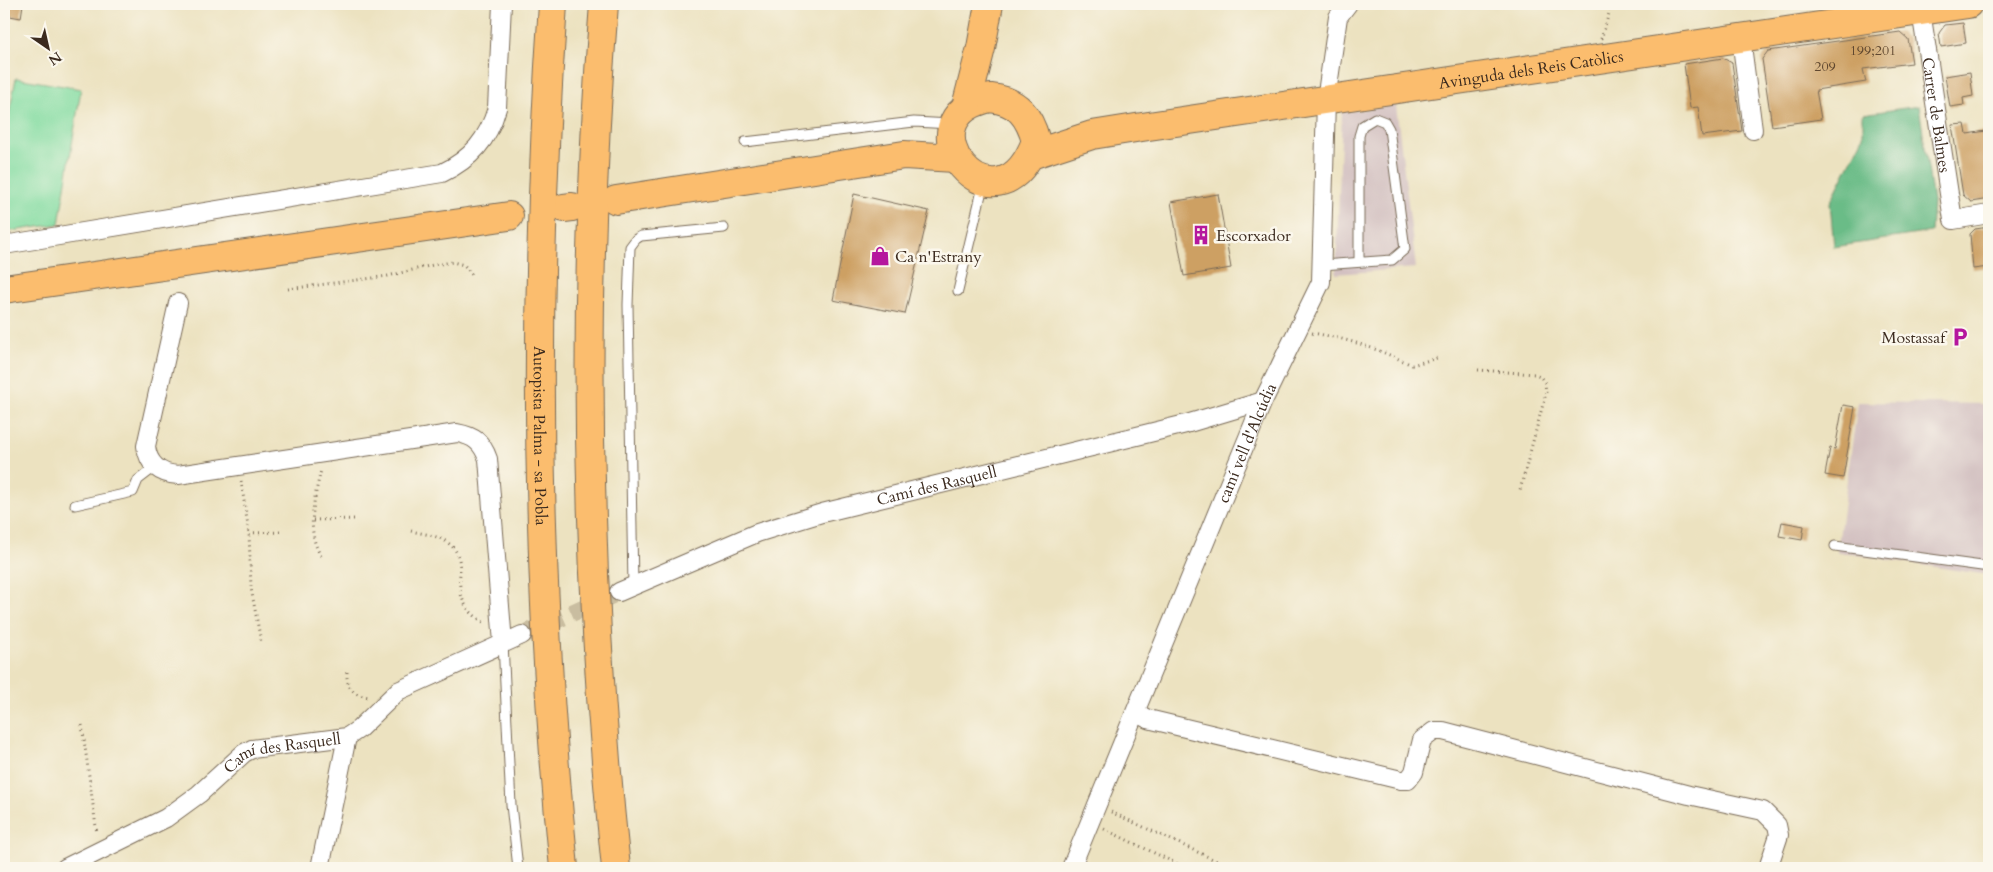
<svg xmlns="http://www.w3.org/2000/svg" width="1993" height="872" viewBox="0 0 1993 872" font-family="Cardo,serif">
<rect width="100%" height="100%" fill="#fbf7ec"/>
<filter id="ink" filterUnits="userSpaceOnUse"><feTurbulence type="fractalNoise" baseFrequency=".02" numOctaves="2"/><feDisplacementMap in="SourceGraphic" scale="10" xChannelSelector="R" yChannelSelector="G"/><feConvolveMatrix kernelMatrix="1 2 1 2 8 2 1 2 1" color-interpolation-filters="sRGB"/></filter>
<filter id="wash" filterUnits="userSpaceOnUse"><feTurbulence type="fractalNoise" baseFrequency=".0096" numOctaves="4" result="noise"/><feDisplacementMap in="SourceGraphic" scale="20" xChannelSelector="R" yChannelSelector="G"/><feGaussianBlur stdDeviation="1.12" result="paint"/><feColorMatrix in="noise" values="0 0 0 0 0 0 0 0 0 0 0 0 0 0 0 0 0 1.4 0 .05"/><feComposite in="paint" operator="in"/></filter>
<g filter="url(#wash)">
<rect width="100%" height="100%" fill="#ece2c0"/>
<path fill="#d2bfc0" d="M1396,105L1416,268L1336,274L1342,112Z
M1858,402L1989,404V575L1837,552Z"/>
<path fill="#83dca1" stroke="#5f8360" d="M16,78L81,89L59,224L4,232V140Z"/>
<path fill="#6abc87" stroke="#527352" d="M1919,106L1933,202L1931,232L1834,247L1830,203L1863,137V114Z"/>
<g id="blocks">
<path fill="#cda064" d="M4,4H23L21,18L4,15Z
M1963,23L1966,43L1941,47L1939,33L1945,25Z
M1900,32L1908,39L1912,63L1863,69L1866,82L1816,90L1821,119L1772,126L1762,59L1768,51Z
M1723,58L1732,63L1742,131L1702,136L1698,107L1690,108L1684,64Z
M1970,72L1973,96L1963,98L1964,105L1950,107L1945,76Z
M1965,124L1967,134L1986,131L1989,151V199L1971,202L1963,195L1952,125Z
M854,194L929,211L905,314L833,300Z
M1218,194L1231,268L1184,276L1171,202Z
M1989,227V267L1973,269L1970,234L1975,229Z
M1843,405L1855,407L1843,478L1825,475L1830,448L1835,449Z
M1782,522L1804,526L1802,540L1779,536Z"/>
</g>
</g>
<g filter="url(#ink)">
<use href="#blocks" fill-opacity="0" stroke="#796a57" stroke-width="1"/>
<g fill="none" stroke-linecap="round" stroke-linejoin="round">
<path stroke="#c9bda0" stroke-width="18" stroke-dasharray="18 9" stroke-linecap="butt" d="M522,635L619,592"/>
<defs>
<path id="lane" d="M745,142L914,122L951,124
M1322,265L1392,260L1405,249L1389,129L1385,122L1375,118L1362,126L1359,136V262
M958,291L984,182
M75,505L133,492L138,480L155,467
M1835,546L1989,567
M633,586L628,305L630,247L636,239L641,236L724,228
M503,643L511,805L518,868"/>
<g id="street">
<path id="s1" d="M1921,11L1953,220L1989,214"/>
<path d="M1741,38L1753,130"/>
<path d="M4,245L442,173C471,159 488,140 497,108L502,4"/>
<path d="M178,303L146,446C148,465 160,474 178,475L457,433C474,436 482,442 488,459L503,643"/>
<path id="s2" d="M619,592L757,533L822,513L1186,424L1263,401"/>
<path d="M1136,713L1148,719L1401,780H1408L1414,772L1422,740L1434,731H1443L1689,795L1763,811L1777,825L1779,835L1768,868"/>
<path id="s3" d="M65,868L166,818L199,794L244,753L252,749L347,737L359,729L398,691L522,635"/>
<path d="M320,868L347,737"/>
<path id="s4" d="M1071,868L1263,401L1321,282L1326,100L1338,17L1348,4"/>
</g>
<g id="primary">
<path d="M991,98C1018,101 1029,116 1036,141C996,247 895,117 991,98Z"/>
<path d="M966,107L981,48L989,4"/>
<path id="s5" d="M1031,155L1092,135L1142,127L1968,4"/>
<path d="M616,200L904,155L955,158"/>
<path d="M564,208L572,207"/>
<path d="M4,289L509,216"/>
</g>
<g id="highway">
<path id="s6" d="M553,4C533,292 535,580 564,868"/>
<path d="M604,4C581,290 586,582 616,868"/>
</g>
</defs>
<use href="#lane" stroke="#796a57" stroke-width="11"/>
<use href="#street" stroke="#796a57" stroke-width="20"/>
<use href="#primary" stroke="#796a57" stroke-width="30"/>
<use href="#highway" stroke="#796a57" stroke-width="30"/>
<path stroke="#796a57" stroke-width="3" stroke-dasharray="1 4" stroke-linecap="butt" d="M1601,39L1612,4
M288,289L388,276L433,265L453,262L464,265L472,275
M1312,333C1350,339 1378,349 1412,365L1437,358
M1478,370L1535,374L1540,376L1545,383L1546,393L1520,490
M241,481L249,533L251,588L261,642
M313,520L356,519
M411,531C423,534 438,535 448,543C476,563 439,596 485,623
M249,533L280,532
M321,556C305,531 315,496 321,470
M347,672C346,688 354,695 369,697
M82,725L97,834
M1111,812L1230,867
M1104,829L1186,868"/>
<use href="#lane" stroke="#fff" stroke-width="9"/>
<use href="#street" stroke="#fff" stroke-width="18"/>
<use href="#primary" stroke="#fbbd6e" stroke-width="28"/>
<use href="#highway" stroke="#fbbd6e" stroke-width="28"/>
</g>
</g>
<defs>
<symbol id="building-bare" viewBox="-9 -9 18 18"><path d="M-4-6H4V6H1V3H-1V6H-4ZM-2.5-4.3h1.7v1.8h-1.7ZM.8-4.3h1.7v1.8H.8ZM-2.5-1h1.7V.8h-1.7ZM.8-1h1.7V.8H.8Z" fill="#b5179e" stroke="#fbf7ec" stroke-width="2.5" paint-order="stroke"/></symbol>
<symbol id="shop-bare" viewBox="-9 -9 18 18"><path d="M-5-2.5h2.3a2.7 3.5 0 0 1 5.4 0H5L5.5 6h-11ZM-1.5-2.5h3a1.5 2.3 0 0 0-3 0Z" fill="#b5179e" stroke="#fbf7ec" stroke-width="2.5" paint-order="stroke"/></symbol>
<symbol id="parking-bare" viewBox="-9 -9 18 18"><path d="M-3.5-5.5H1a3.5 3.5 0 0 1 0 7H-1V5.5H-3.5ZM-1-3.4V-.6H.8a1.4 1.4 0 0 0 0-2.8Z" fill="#b5179e" stroke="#fbf7ec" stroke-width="2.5" paint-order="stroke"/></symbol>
</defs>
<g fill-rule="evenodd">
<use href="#building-bare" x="1187" y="221" width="28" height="28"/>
<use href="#shop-bare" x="866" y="242" width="28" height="28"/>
<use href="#parking-bare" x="1946" y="323" width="28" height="28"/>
</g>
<g text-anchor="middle" stroke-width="5" stroke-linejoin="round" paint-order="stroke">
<g font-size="14" fill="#604830">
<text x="1873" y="55">199;201</text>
<text x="1825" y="71">209</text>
</g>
<g font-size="16" fill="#3b2a1e" stroke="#fbf7ec">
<text dy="6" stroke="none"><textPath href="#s5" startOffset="508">Avinguda dels Reis Catòlics</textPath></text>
<text dy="6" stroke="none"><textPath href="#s1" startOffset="105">Carrer de Balmes</textPath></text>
<text dy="6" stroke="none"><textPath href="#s6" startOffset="432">Autopista Palma - sa Pobla</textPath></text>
<text dy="6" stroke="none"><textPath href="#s4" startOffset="460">camí vell d'Alcúdia</textPath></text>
<text dy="6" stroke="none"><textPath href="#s2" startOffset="336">Camí des Rasquell</textPath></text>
<text dy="6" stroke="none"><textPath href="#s3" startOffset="251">Camí des Rasquell</textPath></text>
</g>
<g font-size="16" fill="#3b2a1e" stroke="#fbf7ec" text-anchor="start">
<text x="1216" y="241">Escorxador</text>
<text x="895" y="262">Ca n'Estrany</text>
<text x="1945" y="343" text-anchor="end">Mostassaf</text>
</g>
</g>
<rect width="1993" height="872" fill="none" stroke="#fbf7ec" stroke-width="20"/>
<g transform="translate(48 48) rotate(146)" stroke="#fbf7ec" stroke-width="4" paint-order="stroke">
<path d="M0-4L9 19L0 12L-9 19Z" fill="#3b2a1e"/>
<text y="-8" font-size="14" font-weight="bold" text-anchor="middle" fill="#3b2a1e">N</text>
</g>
</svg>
